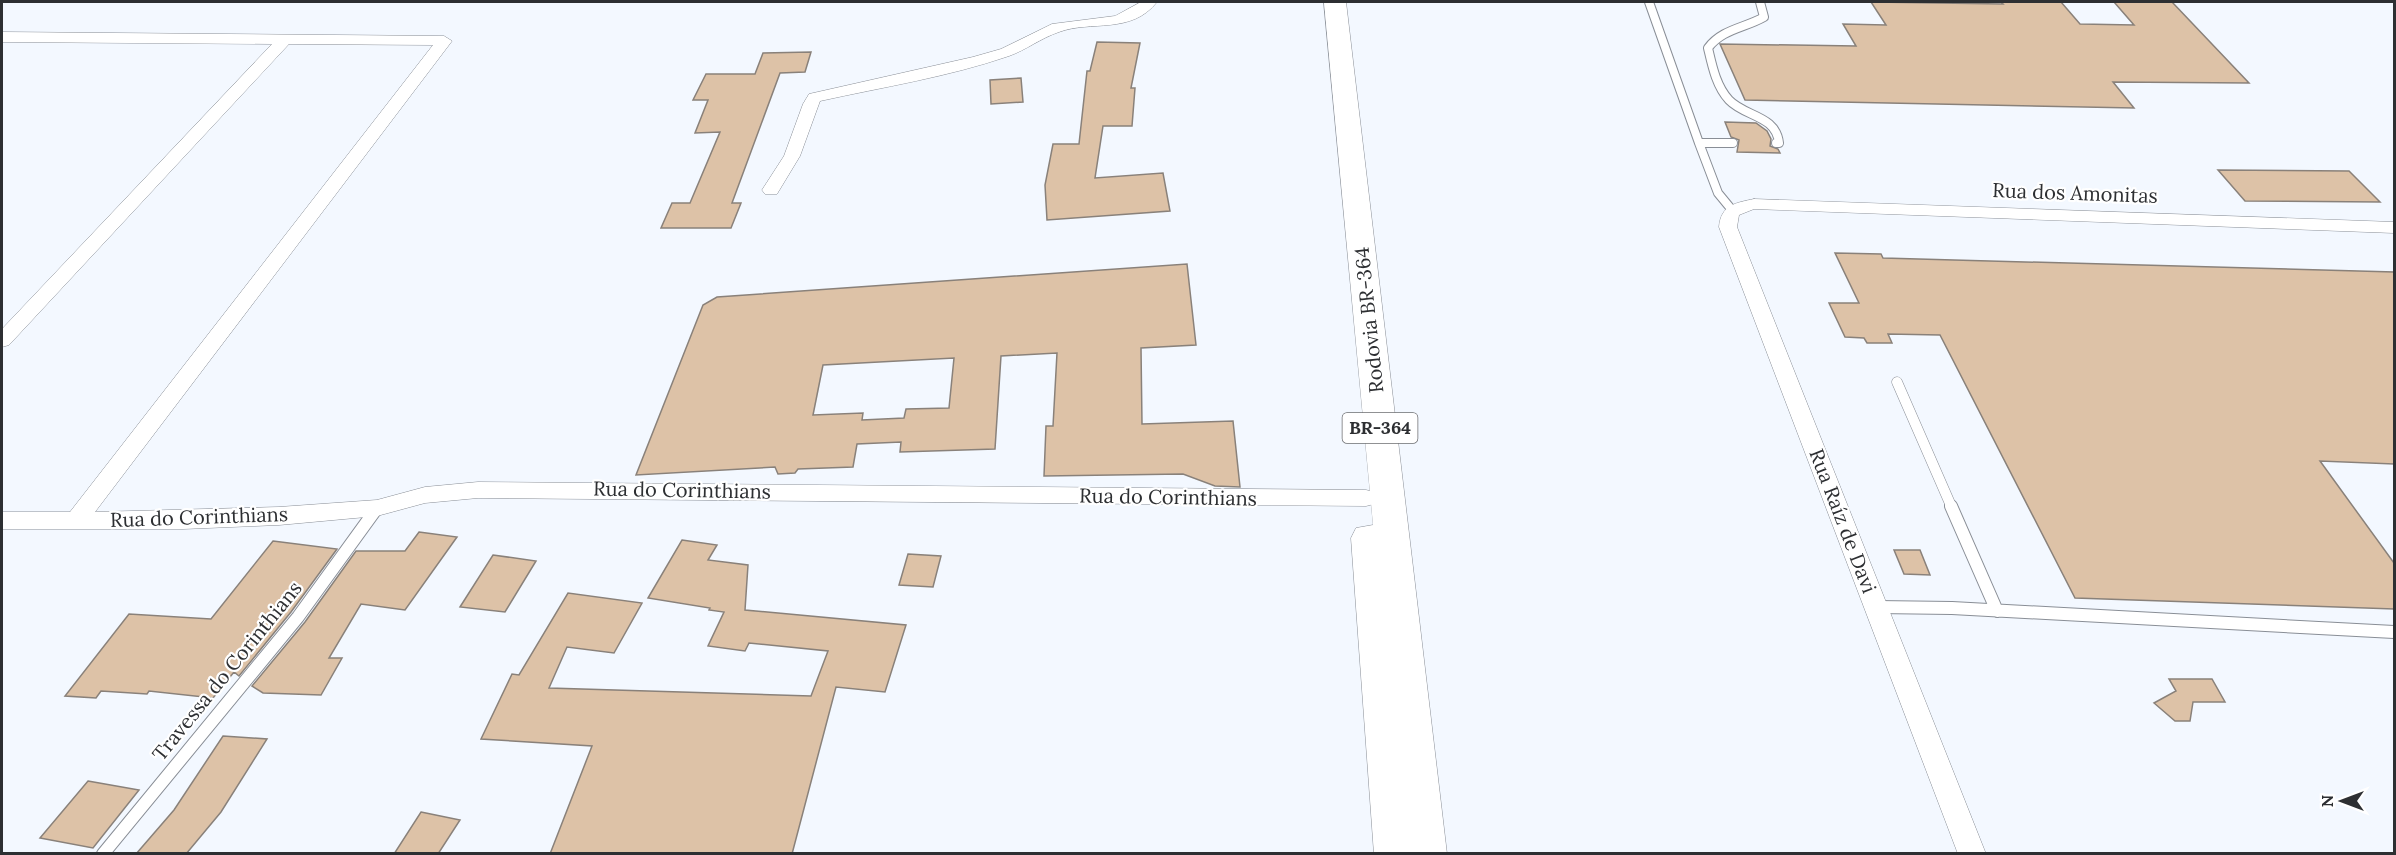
<svg xmlns="http://www.w3.org/2000/svg" width="2396" height="855" viewBox="0 0 2396 855" font-family="Lora,serif">
<rect width="100%" height="100%" fill="#f3f8ff"/>
<path fill="#ddc2a7" stroke="#89817a" stroke-width="1.5" fill-rule="evenodd" d="M1871,2L2003,4L2001,2H2061L2080,24L2134,25L2114,2H2172L2249,83L2113,82L2134,108L1745,100L1720,44L1856,46L1843,24L1886,25Z
M1097,42L1140,43L1131,88H1135L1132,126H1103L1095,178L1163,173L1170,211L1047,220L1045,185L1053,144H1079L1087,71H1090Z
M811,52L805,72L780,73L732,203H741L731,228H661L672,203H690L720,132L695,133L708,100H693L706,74H755L763,53Z
M1021,78L1023,102L991,104L990,80Z
M1725,122L1756,123L1767,131L1771,139L1770,146L1778,149L1780,153L1737,152L1739,140L1731,137Z
M2218,170L2349,171L2380,202L2245,201Z
M1835,253L1881,254L1883,258L2394,272V464L2320,461L2394,563V609L2075,598L1940,335L1888,334L1892,343H1867L1864,338L1845,337L1829,303H1859Z
M1187,264L1196,345L1141,348L1142,424L1233,421L1240,487L1215,486L1183,474L1044,476L1046,426H1053L1057,353L1001,356L995,449L900,452L901,442L857,444L853,467L798,469L795,473L778,474L775,467L636,475L703,305L717,297ZM954,358L949,408L906,409L904,418L862,420L863,413L813,415L823,365Z
M419,532L457,537L405,610L361,604L329,658H342L321,695L263,693L252,686L305,622L356,551H405Z
M682,540L717,545L708,560L748,565L745,610L906,625L885,692L836,687L792,854H550L592,746L481,739L512,674L519,675L568,593L642,603L614,653L567,647L549,688L811,696L828,651L749,643L745,651L708,646L724,612L709,610L710,608L648,598Z
M273,541L337,549L291,612L239,676L234,672L213,698L149,691L147,694L101,691L96,698L65,696L129,614L211,619Z
M1894,550H1920L1930,575L1904,574Z
M908,554L941,556L933,587L899,585Z
M493,555L536,561L505,612L460,607Z
M2169,679H2212L2225,702H2193L2190,721H2175L2154,703L2176,691Z
M223,736L267,739L221,812L186,854H136L174,810Z
M88,781L139,790L93,848L40,838Z
M421,812L460,820L438,854H394Z"/>
<g fill="none" stroke-linecap="round" stroke-linejoin="round">
<defs>
<path id="service-far2" d="M1649,2L1699,143
M1760,2L1764,17C1745,28 1722,29 1708,48C1712,65 1716,86 1729,100C1745,117 1776,115 1779,143H1776
M1732,210L1718,193L1699,143H1733"/>
<path id="service-far1" d="M1897,382L1952,508"/>
<path id="service" d="M1951,506L1997,611
M1877,607L1952,608L2394,632
M103,854L298,617L377,508"/>
<path id="minor" d="M1141,2H1157C1131,35 1091,20 1059,32C1041,38 1026,50 1009,56C948,77 883,87 820,101L800,156L777,194H765L762,190L784,156L803,104L809,94L973,57L1001,49L1052,24L1115,16Z
M2,32L444,36L452,41L95,512L279,507L377,500L425,487L478,482L1366,490L1374,492L1377,498L1374,504L1366,506L478,498L425,503L377,516L279,525L183,529H2V512H70L433,45L289,44L9,345L2,347V329L272,44L2,42Z
M1754,199L2394,222V233L1754,209L1739,215L1737,227L1986,854H1958L1719,227C1721,205 1735,203 1754,199Z"/>
<path id="trunk" d="M1324,2H1346L1447,854H1374L1351,538L1356,528L1373,525Z"/>
</defs>
<use href="#service-far2" stroke="#898e96" stroke-width="10"/>
<use href="#service-far1" stroke="#898e96" stroke-width="11"/>
<use href="#service" stroke="#898e96" stroke-width="14"/>
<use href="#minor" stroke="#898e96" stroke-width="1"/>
<use href="#trunk" stroke="#898e96" stroke-width="1"/>
<use href="#service-far2" stroke="#fff" stroke-width="8"/>
<use href="#service-far1" stroke="#fff" stroke-width="10"/>
<use href="#service" stroke="#fff" stroke-width="12"/>
<use href="#minor" fill="#fff" fill-rule="evenodd"/>
<use href="#trunk" fill="#fff" fill-rule="evenodd"/>
</g>
<g text-anchor="middle" stroke-width="4.5" stroke-linejoin="round" paint-order="stroke">
<rect fill="#fff" stroke="#6c6d70" stroke-width="1.5" x="1342.5" y="413" width="75" height="30" rx="4.5"/>
<g font-size="18" font-weight="bold" fill="#2d2f32">
<text x="1380" y="434">BR-364</text>
</g>
<g font-size="20" fill="#2d2f32" stroke="#fff">
<text transform="translate(2075 193) rotate(2)" y="7">Rua dos Amonitas</text>
<text transform="translate(1369 320) rotate(-96)" y="7">Rodovia BR-364</text>
<text transform="translate(682 490) rotate(1)" y="7">Rua do Corinthians</text>
<text transform="translate(1168 497) rotate(1)" y="7">Rua do Corinthians</text>
<text transform="translate(199 517) rotate(-2)" y="7">Rua do Corinthians</text>
<text transform="translate(1843 521) rotate(69)" y="7">Rua Raíz de Davi</text>
<text transform="translate(227 671) rotate(-51)" y="7">Travessa do Corinthians</text>
</g>
</g>
<rect width="2396" height="855" fill="none" stroke="#2d2f32" stroke-width="6"/>
<g transform="translate(2342 801) rotate(270)" stroke="#ffffff" stroke-width="4.5" paint-order="stroke">
<path d="M0-4.5L10 22L0 15L-10 22Z" fill="#2d2f32"/>
<text y="-9" font-size="16" font-weight="bold" text-anchor="middle" fill="#2d2f32">N</text>
</g>
</svg>
